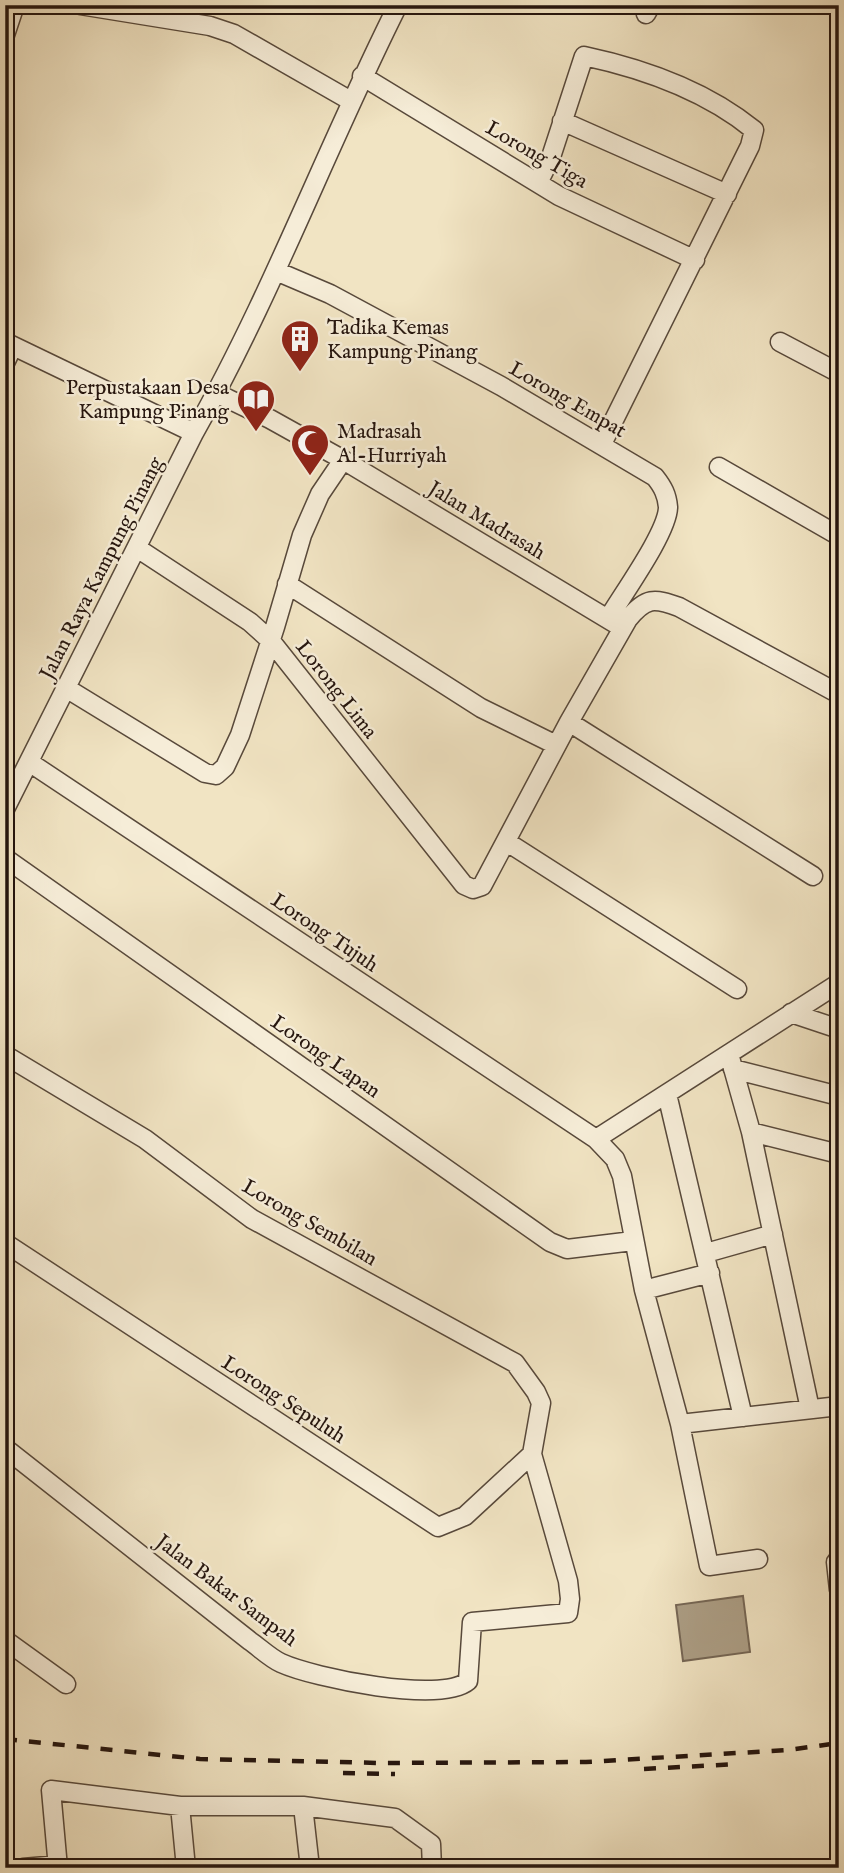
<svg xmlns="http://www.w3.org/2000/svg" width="844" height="1873" viewBox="0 0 844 1873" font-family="'IM FELL English',serif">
<rect width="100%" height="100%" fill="#f1e4c3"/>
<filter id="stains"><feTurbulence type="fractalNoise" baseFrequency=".00286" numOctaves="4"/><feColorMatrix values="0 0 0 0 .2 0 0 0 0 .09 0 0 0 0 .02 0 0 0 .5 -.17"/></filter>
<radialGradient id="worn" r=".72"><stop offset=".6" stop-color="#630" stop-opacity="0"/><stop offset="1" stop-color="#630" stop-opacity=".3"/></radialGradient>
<path fill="#ac9e85" stroke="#766755" stroke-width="2" d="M743,1596L750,1652L683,1661L676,1605Z"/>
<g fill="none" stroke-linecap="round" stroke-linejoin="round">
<defs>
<path id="minor" d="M80,5L210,26L234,34L351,101
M646,14L651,5
M5,35L15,5
M362,76L559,196L695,260
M562,121L727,194
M538,183L551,157L584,56C645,69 705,90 754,130L750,146L602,444
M276,271L330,294L501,386L655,477C663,487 667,495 668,507C668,532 622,595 608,619
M5,342L194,433
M780,342L839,373
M5,363L13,346
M216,393L270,419L340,458L616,624
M719,467L839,536
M137,548L250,622L271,641L464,885L473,889L482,886L569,722L628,619C646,597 654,598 679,607L839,694
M287,584L481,708L556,745
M66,688L205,773L216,775L225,767L240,735L275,627L302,535L320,494L343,460
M569,722L813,876
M29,762L596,1139L615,1159L622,1176L644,1290L680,1424L709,1566L758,1559
M5,809L194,433C272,295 327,146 398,5
M507,842L737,989
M5,858L550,1242L567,1249L633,1241
M791,1013L839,1029
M729,1054L751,1132L810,1409
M5,1055L145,1139L252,1219L515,1363L536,1392L541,1403L532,1454L568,1581L570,1599L568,1613L472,1622L468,1681C441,1704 314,1678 281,1663C270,1658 260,1648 250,1641L5,1448
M733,1069L839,1096
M667,1094L743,1417
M751,1132L839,1154
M596,1139L839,983
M5,1243L438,1527L465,1516L532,1454
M706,1253L773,1234
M644,1290L710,1273
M680,1424L839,1406
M839,1562H836L839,1590
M5,1640L66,1684
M180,1806L186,1868
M303,1806L310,1868
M23,1868L58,1865
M58,1868L51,1790L180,1806H303L395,1818L431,1844L432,1868"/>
</defs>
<use href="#minor" stroke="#58493b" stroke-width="21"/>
<use href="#minor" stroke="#f6edd8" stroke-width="18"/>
<path stroke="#25150e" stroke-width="4.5" stroke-dasharray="12 12" stroke-linecap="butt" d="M5,1739L200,1759L381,1763L586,1762L788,1750L839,1743
M644,1769L738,1764
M343,1773L395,1774"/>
</g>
<defs>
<symbol id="building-pin" viewBox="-11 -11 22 30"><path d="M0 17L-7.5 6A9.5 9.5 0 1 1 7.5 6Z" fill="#8f2418" stroke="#f6edd8"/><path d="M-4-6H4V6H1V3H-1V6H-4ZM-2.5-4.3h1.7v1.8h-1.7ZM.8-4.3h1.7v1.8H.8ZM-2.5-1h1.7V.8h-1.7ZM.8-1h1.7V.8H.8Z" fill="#fff"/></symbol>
<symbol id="library-pin" viewBox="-11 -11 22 30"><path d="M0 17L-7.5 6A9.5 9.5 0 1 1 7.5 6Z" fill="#8f2418" stroke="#f6edd8"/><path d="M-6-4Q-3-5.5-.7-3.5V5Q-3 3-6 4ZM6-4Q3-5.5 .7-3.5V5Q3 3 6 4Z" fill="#fff"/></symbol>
<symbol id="mosque-pin" viewBox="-11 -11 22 30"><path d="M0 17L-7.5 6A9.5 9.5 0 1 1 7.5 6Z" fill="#8f2418" stroke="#f6edd8"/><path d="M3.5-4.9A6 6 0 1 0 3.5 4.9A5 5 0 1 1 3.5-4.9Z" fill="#fff"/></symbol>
</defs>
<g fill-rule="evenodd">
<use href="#building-pin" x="278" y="317" width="44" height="60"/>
<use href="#library-pin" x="234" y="377" width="44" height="60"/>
<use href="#mosque-pin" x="288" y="421" width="44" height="60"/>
</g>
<g text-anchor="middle" stroke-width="5" stroke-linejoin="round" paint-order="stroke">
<g font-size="21" fill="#25150e" stroke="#f6edd8">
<text transform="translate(537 154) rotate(30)" y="7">Lorong Tiga</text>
<text transform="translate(568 399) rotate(30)" y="7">Lorong Empat</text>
<text transform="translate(487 520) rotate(31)" y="7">Jalan Madrasah</text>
<text transform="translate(101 568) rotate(-63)" y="7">Jalan Raya Kampung Pinang</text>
<text transform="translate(337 689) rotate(52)" y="7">Lorong Lima</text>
<text transform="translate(325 932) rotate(34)" y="7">Lorong Tujuh</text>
<text transform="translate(326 1056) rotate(35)" y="7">Lorong Lapan</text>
<text transform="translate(310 1222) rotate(30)" y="7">Lorong Sembilan</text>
<text transform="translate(284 1399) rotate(33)" y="7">Lorong Sepuluh</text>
<text transform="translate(227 1590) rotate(37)" y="7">Jalan Bakar Sampah</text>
</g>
<g font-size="21" fill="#25150e" stroke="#f6edd8" text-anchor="start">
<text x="327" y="334">Tadika Kemas<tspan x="327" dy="24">Kampung Pinang</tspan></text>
<text x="229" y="394" text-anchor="end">Perpustakaan Desa<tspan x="229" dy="24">Kampung Pinang</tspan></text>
<text x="337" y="438">Madrasah<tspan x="337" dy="24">Al-Hurriyah</tspan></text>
</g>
</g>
<rect width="844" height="1873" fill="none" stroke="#f1e4c3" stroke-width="28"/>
<rect x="7" y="7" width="830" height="1859" fill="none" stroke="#25150e" stroke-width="3.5"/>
<rect x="14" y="14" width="816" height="1845" fill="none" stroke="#25150e" stroke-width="2"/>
<rect width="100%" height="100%" filter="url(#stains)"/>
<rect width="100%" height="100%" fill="url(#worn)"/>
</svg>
